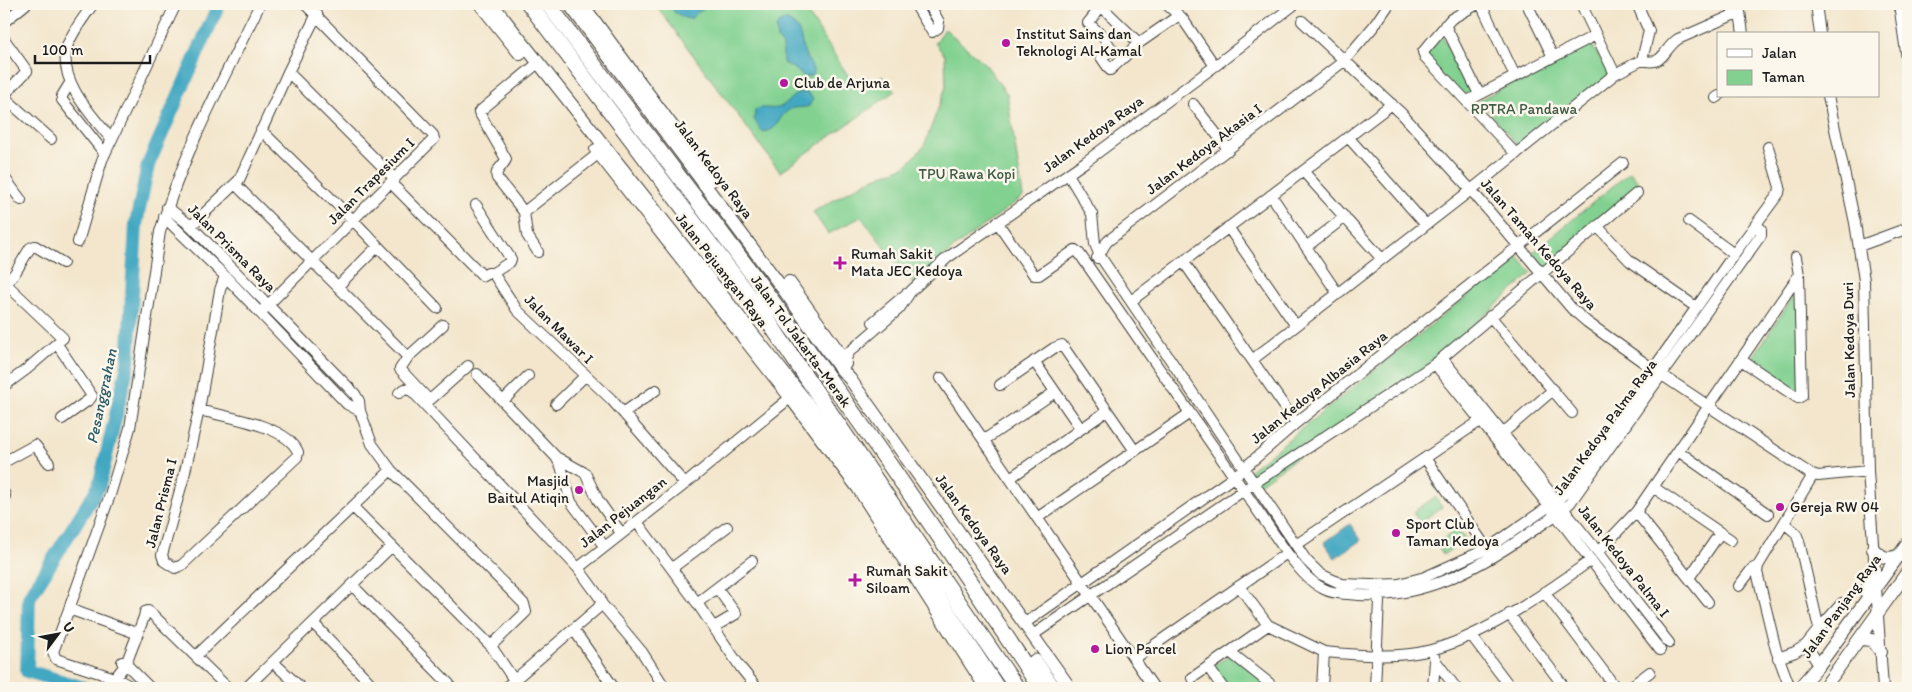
<svg xmlns="http://www.w3.org/2000/svg" width="1912" height="692" viewBox="0 0 1912 692" font-family="Itim,sans-serif">
<rect width="100%" height="100%" fill="#fbf7ec"/>
<filter id="ink" filterUnits="userSpaceOnUse"><feTurbulence type="fractalNoise" baseFrequency=".02" numOctaves="2"/><feDisplacementMap in="SourceGraphic" scale="10" xChannelSelector="R" yChannelSelector="G"/><feConvolveMatrix kernelMatrix="1 2 1 2 8 2 1 2 1" color-interpolation-filters="sRGB"/></filter>
<filter id="wash" filterUnits="userSpaceOnUse"><feTurbulence type="fractalNoise" baseFrequency=".0096" numOctaves="4" result="noise"/><feDisplacementMap in="SourceGraphic" scale="20" xChannelSelector="R" yChannelSelector="G"/><feGaussianBlur stdDeviation="1.12" result="paint"/><feColorMatrix in="noise" values="0 0 0 0 0 0 0 0 0 0 0 0 0 0 0 0 0 1.4 0 .05"/><feComposite in="paint" operator="in"/></filter>
<g filter="url(#wash)">
<rect width="100%" height="100%" fill="#f3e6cc"/>
<path fill="#82d191" stroke="#4f7656" d="M655,4H802L858,91L882,76L895,91L780,172Z
M945,29L986,65L1007,94L1023,197L956,246L913,284L861,217L828,234L813,212L867,181L906,166L924,146L946,87L945,56L935,43Z
M1441,34L1474,97L1467,99L1422,58Z
M1591,43L1611,77L1519,147L1479,100Z
M1630,172L1644,189L1545,271L1531,254Z
M1517,256L1532,273L1434,361L1258,485L1249,471Z
M1801,285L1803,399L1749,363Z
M1435,497L1442,507L1420,523L1413,512Z
M1458,529L1465,539L1443,555L1436,544Z
M1230,655L1267,681V688H1225L1211,667Z"/>
<path fill="#42a8c2" stroke="#2f626f" d="M672,4H705L704,9L698,12L691,19L685,18L674,12Z
M786,20C804,29 799,39 805,54C808,61 813,66 814,73L811,76L804,77L795,69L783,63V46L777,39L776,28L778,24Z
M801,92L808,93L813,99L809,106C802,109 795,106 789,110C777,117 778,134 761,131L754,119L755,110C764,105 771,111 780,107C789,103 791,95 801,92Z
M1350,524L1361,540L1335,558L1324,543Z"/>
<g fill="none" stroke-linecap="round" stroke-linejoin="round">
<path stroke="#42a8c2" stroke-width="14" d="M84,688L27,671L29,598L99,486L128,364L136,224L148,165L219,4"/>
</g>
</g>
<g filter="url(#ink)">
<g fill="none" stroke-linecap="round" stroke-linejoin="round">
<defs>
<path id="minor" d="M93,4C85,16 68,37 66,51C61,85 92,115 111,139
M915,4L932,32L938,28L939,22L929,4
M1166,4L1182,18L1215,66
M1527,4L1553,57
M1581,4L1615,74
M1637,4L1649,31L1642,60
M1739,4L1743,34
M1816,4L1820,34
M1899,4L1908,66
M1302,21L1402,114L1471,190L1572,309L1587,322L1653,369L1809,473L1818,476L1868,471
M4,22L26,4
M1445,25L1479,94
M4,39L27,71L4,95
M1139,43L1103,8H1100L1088,23L1103,36L1111,48L1110,51L1101,57L1110,70L1139,43L1178,16
M538,63L479,112L506,159C504,166 494,170 497,178L524,212L603,150
M288,72L395,179
M1515,76L1483,8L1480,5H1476L1451,19L1423,52L1425,57L1516,154
M70,83L62,96V100L105,154
M1828,96L1855,223L1864,280L1868,471L1883,688
M4,97L51,139
M1716,98L1719,96
M1467,101L1596,35
M1193,104L1229,150
M261,130L353,220L437,308
M1348,137L1426,225
M1303,171L1382,259
M1068,174L1092,214L1095,244L1100,256L1306,560L1320,574L1342,584L1371,585L1399,584L1425,577L1487,549L1557,501L1569,489L1734,254L1779,193L1780,187L1768,147
M4,177L21,200
M391,183L483,276L488,273H493
M236,185L408,357
M1271,195L1338,294
M476,205L511,259L510,262L493,273
M167,207L191,226L355,394L359,401L360,411L372,444L391,470L524,604L526,612L491,646
M524,212L527,235L538,252
M164,217L225,276L347,404L360,411
M1689,221L1734,254
M997,222L1034,275H1039L1075,250L1079,253L1287,553C1297,566 1307,580 1322,588C1332,594 1347,594 1359,595C1422,599 1477,569 1528,534C1542,524 1558,515 1570,503L1761,235V229L1756,225
M191,226L239,180L288,72L317,14
M1597,226L1630,261L1696,307
M1228,227L1296,326
M78,242L102,160L176,4
M1859,246L1908,228
M1306,247L1345,217
M1097,258C1101,255 1102,246 1109,240L1344,61L1374,26L1389,4
M1183,261L1296,423
M493,273L517,310L611,399L685,484
M4,282L63,338L27,369L4,386
M6,284L15,273L30,248L35,246L63,263
M338,286L378,246
M1131,301L1392,104
M260,313L434,139L433,135L305,4
M1490,316L1572,413
M873,322L906,294
M443,325L408,357L400,369L428,399H431L468,366
M57,344L92,396L90,399L62,419
M1442,358L1598,552L1669,643
M1252,360L1471,190L1615,74L1642,60C1664,67 1663,49 1678,39L1740,12
M1741,360L1798,398L1802,396L1799,275L1796,257
M1034,361L1081,429
M845,363L848,353L899,309L911,291L947,258L1085,162L1215,66L1295,4
M1435,364L1556,515L1660,650
M477,374L556,457L561,466L571,502L604,546
M941,378L1154,688
M1000,385L1054,348L1062,345L1135,451
M399,393L405,389L412,391L578,568
M503,401L528,376
M556,404L585,376
M199,410C225,417 287,425 298,452L297,457L182,565L175,568L164,561L162,555L184,476L199,410L220,290L225,276
M623,413L656,390
M1503,433L1553,390
M984,440L1055,392
M1678,451L1768,514
M558,458L585,473L598,500L621,533
M1425,458L1487,549
M4,462L35,445L49,463
M1010,478L1107,411
M1653,487L1731,540
M4,493L5,496
M353,507L491,646L514,680
M1636,512L1708,602
M1037,518L1190,413
M637,522L697,603L741,668L757,688
M1784,523L1796,533L1799,541L1819,629L1806,645L1819,665
M1296,545L1480,421
M1598,552L1636,512L1799,275
M672,568L727,527
M1689,578L1720,533
M352,585L449,684L450,688
M1239,586L1268,625L1324,652C1360,655 1397,659 1431,650C1482,637 1549,591 1591,560
M1739,586L1752,569L1758,566
M1544,592L1616,688
M601,603L642,652L665,688
M697,603L752,561
M69,609L110,495L130,428L160,232C183,153 224,78 260,4
M145,612L148,611L151,613L228,688
M1509,614L1565,688
M313,623L375,688
M1025,623L1235,476L1296,423L1623,163
M714,627L736,614L717,588
M1819,629L1842,603
M574,630L614,688
M133,632L69,609L53,652L56,659L115,678L126,664L144,617L145,612
M1033,635L1244,490L1435,364L1637,193
M1471,635L1511,688
M1432,650L1435,660L1456,688
M1230,652L1269,683L1272,688
M196,656L391,470
M1778,658L1795,652L1806,645
M1134,659L1287,553
M122,662L126,664L150,688
M273,662L301,688
M1208,667L1223,688
M115,678L134,688
M1192,678L1268,625
M246,688L392,546
M505,688L598,608L601,603L600,598L578,568L685,484L796,393
M1322,688L1324,652
M1375,688L1379,601L1377,590
M1433,688L1435,660
M1629,688L1650,672
M1790,688L1776,650L1757,572L1758,566L1813,475"/>
<path id="major" d="M480,4L520,54
M492,4L809,405L865,483L999,688
M569,4L786,293L839,367L850,379L1070,688
M582,4L712,180
M596,150L790,397L858,488L986,688
M789,282L836,348L845,364
M1873,549C1882,558 1888,560 1900,555
M1866,592L1874,569
M1860,639L1872,640L1881,652
M1799,688L1819,665L1908,543
M1824,688L1908,571"/>
<path id="highway" d="M529,4L764,315L1017,688
M548,4C622,102 697,199 770,298C864,425 954,556 1040,688
M1035,662L1053,688"/>
</defs>
<use href="#minor" stroke="#3c3a36" stroke-width="12"/>
<use href="#major" stroke="#3c3a36" stroke-width="14"/>
<use href="#highway" stroke="#3c3a36" stroke-width="17"/>
<use href="#minor" stroke="#fff" stroke-width="10"/>
<use href="#major" stroke="#fff" stroke-width="12"/>
<use href="#highway" stroke="#fff" stroke-width="15"/>
</g>
</g>
<g fill="#b5179e" stroke="#fbf7ec" stroke-width="2">
<circle cx="1006" cy="43" r="5"/>
<circle cx="784" cy="83" r="5"/>
<path d="M837.5 255.5h5v5h5v5h-5v5h-5v-5h-5v-5h5z"/>
<circle cx="579" cy="490" r="5"/>
<circle cx="1780" cy="507" r="5"/>
<circle cx="1396" cy="533" r="5"/>
<path d="M852.5 572.5h5v5h5v5h-5v5h-5v-5h-5v-5h5z"/>
<circle cx="1095" cy="649" r="5"/>
</g>
<g text-anchor="middle" stroke-width="5" stroke-linejoin="round" paint-order="stroke">
<g font-size="15" fill="#1c1c1c" stroke="#fbf7ec" text-anchor="start">
<text x="1016" y="39">Institut Sains dan<tspan x="1016" dy="17">Teknologi Al-Kamal</tspan></text>
<text x="794" y="88">Club de Arjuna</text>
<text x="851" y="259">Rumah Sakit<tspan x="851" dy="17">Mata JEC Kedoya</tspan></text>
<text x="569" y="486" text-anchor="end">Masjid<tspan x="569" dy="17">Baitul Atiqin</tspan></text>
<text x="1790" y="512">Gereja RW 04</text>
<text x="1406" y="529">Sport Club<tspan x="1406" dy="17">Taman Kedoya</tspan></text>
<text x="866" y="576">Rumah Sakit<tspan x="866" dy="17">Siloam</tspan></text>
<text x="1105" y="654">Lion Parcel</text>
</g>
<g font-size="15" fill="#405b45" stroke="#fbf7ec">
<text x="1524" y="114">RPTRA Pandawa</text>
<text x="967" y="179">TPU Rawa Kopi</text>
</g>
<g font-size="15" fill="#1c1c1c" stroke="#fbf7ec">
<text transform="translate(1093 134) rotate(-36)" y="5">Jalan Kedoya Raya</text>
<text transform="translate(1204 149) rotate(-37)" y="5">Jalan Kedoya Akasia I</text>
<text transform="translate(714 169) rotate(53)" y="5">Jalan Kedoya Raya</text>
<text transform="translate(371 181) rotate(-45)" y="5">Jalan Trapesium I</text>
<text transform="translate(1539 244) rotate(49)" y="5">Jalan Taman Kedoya Raya</text>
<text transform="translate(232 248) rotate(45)" y="5">Jalan Prisma Raya</text>
<text transform="translate(722 270) rotate(52)" y="5">Jalan Pejuangan Raya</text>
<text transform="translate(559 329) rotate(45)" y="5">Jalan Mawar I</text>
<text transform="translate(1849 340) rotate(-91)" y="5">Jalan Kedoya Duri</text>
<text transform="translate(801 341) rotate(54)" y="5">Jalan Tol Jakarta–Merak</text>
<text transform="translate(1319 387) rotate(-39)" y="5">Jalan Kedoya Albasia Raya</text>
<text transform="translate(1605 427) rotate(-54)" y="5">Jalan Kedoya Palma Raya</text>
<text transform="translate(161 503) rotate(-76)" y="5">Jalan Prisma I</text>
<text transform="translate(623 512) rotate(-38)" y="5">Jalan Pejuangan</text>
<text transform="translate(974 524) rotate(54)" y="5">Jalan Kedoya Raya</text>
<text transform="translate(1624 561) rotate(52)" y="5">Jalan Kedoya Palma I</text>
<text transform="translate(1841 606) rotate(-54)" y="5">Jalan Panjang Raya</text>
</g>
<g font-size="16" font-style="italic" fill="#2d5b67" stroke="#fbf7ec">
<text transform="translate(101 396) rotate(-78)" y="6">Pesanggrahan</text>
</g>
</g>
<rect width="1912" height="692" fill="none" stroke="#fbf7ec" stroke-width="20"/>
<rect x="1717" y="32" width="162" height="65" fill="#fbf7ec" stroke="#a29f99"/>
<rect x="1727" y="49" width="25" height="8" fill="#ffffff" stroke="#a29f99"/>
<text x="1762" y="58" font-size="15" fill="#1c1c1c">Jalan</text>
<rect x="1727" y="70" width="25" height="15" fill="#82d191" stroke="#a29f99"/>
<text x="1762" y="82" font-size="15" fill="#1c1c1c">Taman</text>
<g transform="translate(58 634) rotate(58)" stroke="#fbf7ec" stroke-width="4" paint-order="stroke">
<path d="M0-4L9 19L0 12L-9 19Z" fill="#1c1c1c"/>
<text y="-8" font-size="14" font-weight="bold" text-anchor="middle" fill="#1c1c1c">U</text>
</g>
<path d="M35 55v8h115v-8" fill="none" stroke="#1c1c1c" stroke-width="2.5"/>
<text x="42" y="55" font-size="15" fill="#1c1c1c" stroke="#fbf7ec" stroke-width="4" paint-order="stroke">100 m</text>
</svg>
